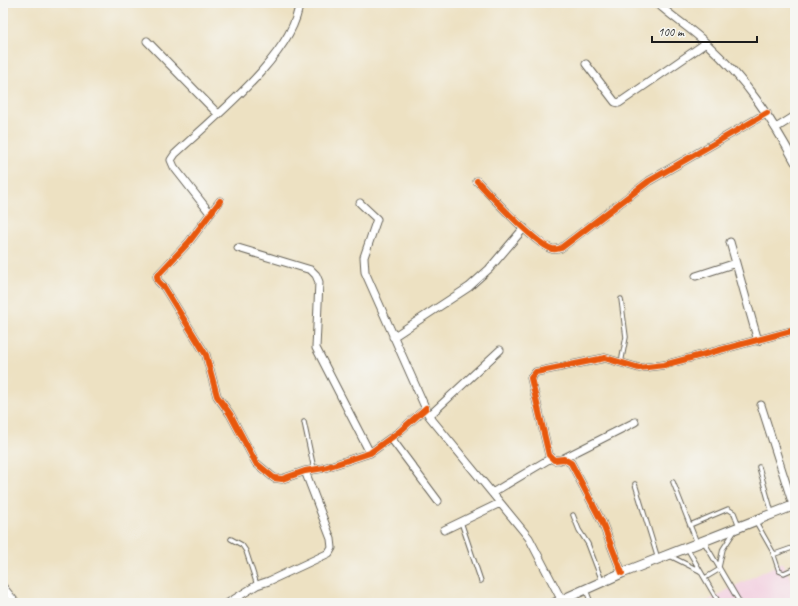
<svg xmlns="http://www.w3.org/2000/svg" width="798" height="606" viewBox="0 0 798 606" font-family="Caveat,sans-serif">
<rect width="100%" height="100%" fill="#f6f6f2"/>
<filter id="ink" filterUnits="userSpaceOnUse"><feTurbulence type="fractalNoise" baseFrequency=".025" numOctaves="2"/><feDisplacementMap in="SourceGraphic" scale="8" xChannelSelector="R" yChannelSelector="G"/><feConvolveMatrix kernelMatrix="1 2 1 2 8 2 1 2 1" color-interpolation-filters="sRGB"/></filter>
<filter id="wash" filterUnits="userSpaceOnUse"><feTurbulence type="fractalNoise" baseFrequency=".012" numOctaves="4" result="noise"/><feDisplacementMap in="SourceGraphic" scale="16" xChannelSelector="R" yChannelSelector="G"/><feGaussianBlur stdDeviation="0.9" result="paint"/><feColorMatrix in="noise" values="0 0 0 0 0 0 0 0 0 0 0 0 0 0 0 0 0 1.4 0 .05"/><feComposite in="paint" operator="in"/></filter>
<g filter="url(#wash)">
<rect width="100%" height="100%" fill="#ede1c2"/>
<path fill="#f3cfe0" d="M783,562L795,589V603H704L731,588Z"/>
</g>
<g filter="url(#ink)">
<g fill="none" stroke-linecap="round" stroke-linejoin="round">
<defs>
<path id="service" d="M621,299L626,337L621,363
M304,422L314,469
M759,467L772,513
M673,482L697,543
M635,484L658,559
M573,515L579,530L588,544L602,581
M461,522L481,581
M756,522L773,552L775,554L795,547
M690,525L728,509L734,513L739,526
M231,539L242,545L246,551L257,585
M704,542L740,603
M687,548L719,603
M773,553L779,571L784,573L795,568
M670,556L700,571
M719,567L723,549L734,532
M705,578L720,569
M586,590L591,603"/>
<path id="minor" d="M657,3C673,18 692,29 707,44C747,81 769,115 795,162
M147,41L218,114
M586,64L615,102L619,103L706,43
M776,128L795,116
M477,181C491,196 535,244 552,249C555,250 558,249 561,248L649,181L767,113
M220,201L189,242L157,276L158,281L164,287L206,355L217,396L230,414L256,463L274,478L282,479L305,471L324,468L370,453L399,432L426,408
M360,203L377,219L364,257L365,272L429,416L529,538L561,599
M210,213L174,167L171,160L175,154C210,121 296,53 299,3
M730,242L758,341
M238,248L311,270L316,275L319,282L316,348L370,453
M696,276L736,263
M393,337L469,287L489,269L524,228
M761,405L793,505
M429,416L500,350
M391,438L438,501
M560,460L635,422
M492,493L551,458
M444,530L500,503
M622,573L602,522L571,463L564,459L554,460L549,455L531,378L536,372L605,358L639,368L664,365L795,330
M3,587L16,603
M228,603L257,585L269,581L329,553L332,548L331,539L305,471"/>
<path id="tertiary" d="M555,603L622,573L795,505"/>
</defs>
<use href="#service" stroke="#656156" stroke-width="5.5"/>
<use href="#minor" stroke="#656156" stroke-width="9"/>
<use href="#tertiary" stroke="#656156" stroke-width="11"/>
<use href="#service" stroke="#fff" stroke-width="3.5"/>
<use href="#minor" stroke="#fff" stroke-width="7"/>
<use href="#tertiary" stroke="#fff" stroke-width="9"/>
<defs>
<path id="cycleway" d="M477,181C491,196 535,244 552,249C555,250 558,249 561,248L649,181L767,113
M220,201L189,242L157,276L158,281L164,287L206,355L217,396L230,414L256,463L274,478L282,479L305,471L324,468L370,453L399,432L426,408
M622,573L602,522L571,463L564,459L554,460L549,455L531,378L536,372L605,358L639,368L664,365L795,330"/>
</defs>
<use href="#cycleway" stroke="#f6f6f2" stroke-width="8"/>
<use href="#cycleway" stroke="#e8590c" stroke-width="6"/>
</g>
</g>
<rect width="798" height="606" fill="none" stroke="#f6f6f2" stroke-width="16"/>
<path d="M652 36v6h105v-6" fill="none" stroke="#1c1c1c" stroke-width="2"/>
<text x="658" y="36" font-size="12" fill="#1c1c1c" stroke="#f6f6f2" stroke-width="3" paint-order="stroke">100 m</text>
</svg>
